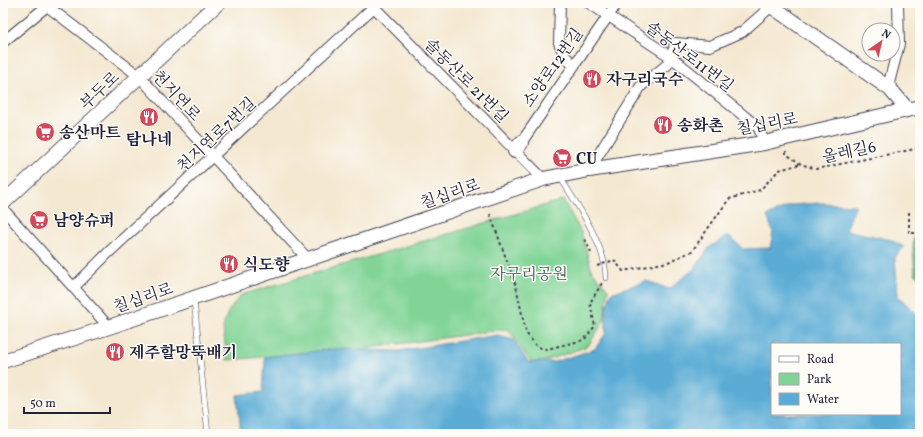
<svg xmlns="http://www.w3.org/2000/svg" width="923" height="437" viewBox="0 0 923 437" font-family="Vollkorn,'Noto Serif KR',serif">
<rect width="100%" height="100%" fill="#fdfcf7"/>
<filter id="ink" filterUnits="userSpaceOnUse"><feTurbulence type="fractalNoise" baseFrequency=".025" numOctaves="2"/><feDisplacementMap in="SourceGraphic" scale="8" xChannelSelector="R" yChannelSelector="G"/><feConvolveMatrix kernelMatrix="1 2 1 2 8 2 1 2 1" color-interpolation-filters="sRGB"/></filter>
<filter id="wash" filterUnits="userSpaceOnUse"><feTurbulence type="fractalNoise" baseFrequency=".012" numOctaves="4" result="noise"/><feDisplacementMap in="SourceGraphic" scale="16" xChannelSelector="R" yChannelSelector="G"/><feGaussianBlur stdDeviation="0.9" result="paint"/><feColorMatrix in="noise" values="0 0 0 0 0 0 0 0 0 0 0 0 0 0 0 0 0 1.4 0 .05"/><feComposite in="paint" operator="in"/></filter>
<g filter="url(#wash)">
<rect width="100%" height="100%" fill="#f4e8d1"/>
<path fill="#81d496" stroke="#527b68" d="M563,200L581,232L592,271L608,289L604,321L588,346L533,365L508,329L370,348L227,360L223,327L228,312L241,295Z"/>
<path fill="#68b67f" stroke="#456c5d" d="M919,182H920V278L915,274L913,249Z"/>
<path fill="#5aacd5" stroke="#3e6788" fill-rule="evenodd" d="M819,203L856,205L846,230L891,240L904,247L895,257L898,296L917,314L920,315V434H241L237,395L263,392L265,357L333,349L399,351L498,335L514,340L528,362H554L595,349L606,333V309L611,293L646,281L669,289L694,269L709,248L728,235L743,249L770,248L773,232L767,216L792,205ZM772,344H900V414H772Z"/>
</g>
<g filter="url(#ink)">
<g fill="none" stroke-linecap="round" stroke-linejoin="round">
<defs>
<path id="lane" d="M560,177C577,205 606,245 606,278
M194,300L208,434"/>
<path id="street" d="M43,3L139,76L307,258
M560,3L559,43L565,56L574,66
M589,3L671,57L759,128L764,143
M371,4L543,179
M3,42L47,6
M886,87L889,83L899,44L898,3
M521,143L617,3
M589,170L641,86L667,65L673,53L675,43L710,46L742,32L775,3
M3,209L109,327
M74,287L109,252L378,3"/>
<path id="secondary" d="M767,3L890,89L907,109
M515,151L521,143
M3,203L218,3
M3,361L109,327L543,179L589,170L764,143L920,107"/>
</defs>
<use href="#lane" stroke="#424052" stroke-width="6"/>
<use href="#street" stroke="#424052" stroke-width="12"/>
<use href="#secondary" stroke="#424052" stroke-width="16"/>
<path stroke="#424052" stroke-width="2" stroke-dasharray="3 3" stroke-linecap="butt" d="M786,151V154L801,164L816,169L920,148
M909,212V233H918L920,230
M490,214L516,286L526,333L537,347L547,349L584,340L595,326L590,303L602,283
M585,239L592,255
M614,260L623,271L668,262L692,251L729,199L760,190L779,170L801,164"/>
<use href="#lane" stroke="#fff" stroke-width="5"/>
<use href="#street" stroke="#fff" stroke-width="10"/>
<use href="#secondary" stroke="#fff" stroke-width="14"/>
<path stroke="#424052" stroke-width="2" stroke-dasharray="3 3" stroke-linecap="butt" d="M597,266L614,260"/>
</g>
</g>
<defs>
<symbol id="restaurant-disc" viewBox="-11 -11 22 22"><circle r="9.5" fill="#d1495b" stroke="#fdfcf7"/><path d="M-5-6h1v4h1v-4h1v4h1v-4h1v5L-1.5 .5V6h-2V.5L-5-1ZM5-6V6H3V1.5H1.5Q1.5-4 5-6Z" fill="#fff"/></symbol>
<symbol id="supermarket-disc" viewBox="-11 -11 22 22"><circle r="9.5" fill="#d1495b" stroke="#fdfcf7"/><path d="M-6-5.5h2.5l.6 2H6L4.5 2H-2.5L-4.4-4H-6ZM-1.5 3.2a1.3 1.3 0 1 0 .1 0ZM3 3.2a1.3 1.3 0 1 0 .1 0Z" fill="#fff"/></symbol>
</defs>
<g fill-rule="evenodd">
<use href="#restaurant-disc" x="581" y="68" width="22" height="22"/>
<use href="#restaurant-disc" x="138" y="106" width="22" height="22"/>
<use href="#restaurant-disc" x="652" y="114" width="22" height="22"/>
<use href="#supermarket-disc" x="34" y="121" width="22" height="22"/>
<use href="#supermarket-disc" x="551" y="147" width="22" height="22"/>
<use href="#supermarket-disc" x="28" y="209" width="22" height="22"/>
<use href="#restaurant-disc" x="218" y="253" width="22" height="22"/>
<use href="#restaurant-disc" x="104" y="341" width="22" height="22"/>
</g>
<g text-anchor="middle" stroke-width="3" stroke-linejoin="round" paint-order="stroke">
<g font-size="16" fill="#22223b" stroke="#fdfcf7">
<text transform="translate(690 56) rotate(37)" y="6">솔동산로11번길</text>
<text transform="translate(552 67) rotate(-55)" y="6">소양로12번길</text>
<text transform="translate(467 80) rotate(45)" y="6">솔동산로 21번길</text>
<text transform="translate(99 90) rotate(-43)" y="6">부두로</text>
<text transform="translate(177 95) rotate(47)" y="6">천지연로</text>
<text transform="translate(767 123) rotate(-11)" y="6">칠십리로</text>
<text transform="translate(216 134) rotate(-43)" y="6">천지연로7번길</text>
<text transform="translate(849 151) rotate(-12)" y="6">올레길6</text>
<text transform="translate(450 193) rotate(-19)" y="6">칠십리로</text>
<text transform="translate(143 297) rotate(-19)" y="6">칠십리로</text>
</g>
<g font-size="16" font-weight="bold" fill="#22223b" stroke="#fdfcf7" text-anchor="start">
<text x="606" y="85">자구리국수</text>
<text x="677" y="131">송화촌</text>
<text x="59" y="138">송산마트</text>
<text x="149" y="145" text-anchor="middle">탐나네</text>
<text x="576" y="164">CU</text>
<text x="53" y="226">남양슈퍼</text>
<text x="243" y="270">식도향</text>
<text x="129" y="358">제주할망뚝배기</text>
</g>
<g font-size="16" fill="#43605b" stroke="#fdfcf7">
<text x="529" y="279">자구리공원</text>
</g>
</g>
<rect width="923" height="437" fill="none" stroke="#fdfcf7" stroke-width="16"/>
<rect x="771" y="343" width="130" height="72" fill="#fdfcf7" stroke="#a5a5ac"/>
<rect x="779" y="356" width="20" height="6" fill="#ffffff" stroke="#a5a5ac"/>
<text x="807" y="363" font-size="12" fill="#22223b">Road</text>
<rect x="779" y="373" width="20" height="12" fill="#81d496" stroke="#a5a5ac"/>
<text x="807" y="383" font-size="12" fill="#22223b">Park</text>
<rect x="779" y="393" width="20" height="12" fill="#5aacd5" stroke="#a5a5ac"/>
<text x="807" y="403" font-size="12" fill="#22223b">Water</text>
<g transform="translate(881 42) rotate(34)"><circle r="19" fill="#fdfcf7" stroke="#a5a5ac"/>
<path d="M0-3L7 15L0 10L-7 15Z" fill="#d1495b"/>
<text y="-6" font-size="11" font-weight="bold" text-anchor="middle" fill="#22223b">N</text>
</g>
<path d="M24 407v6h86v-6" fill="none" stroke="#22223b" stroke-width="2"/>
<text x="30" y="407" font-size="12" fill="#22223b" stroke="#fdfcf7" stroke-width="3" paint-order="stroke">50 m</text>
</svg>
